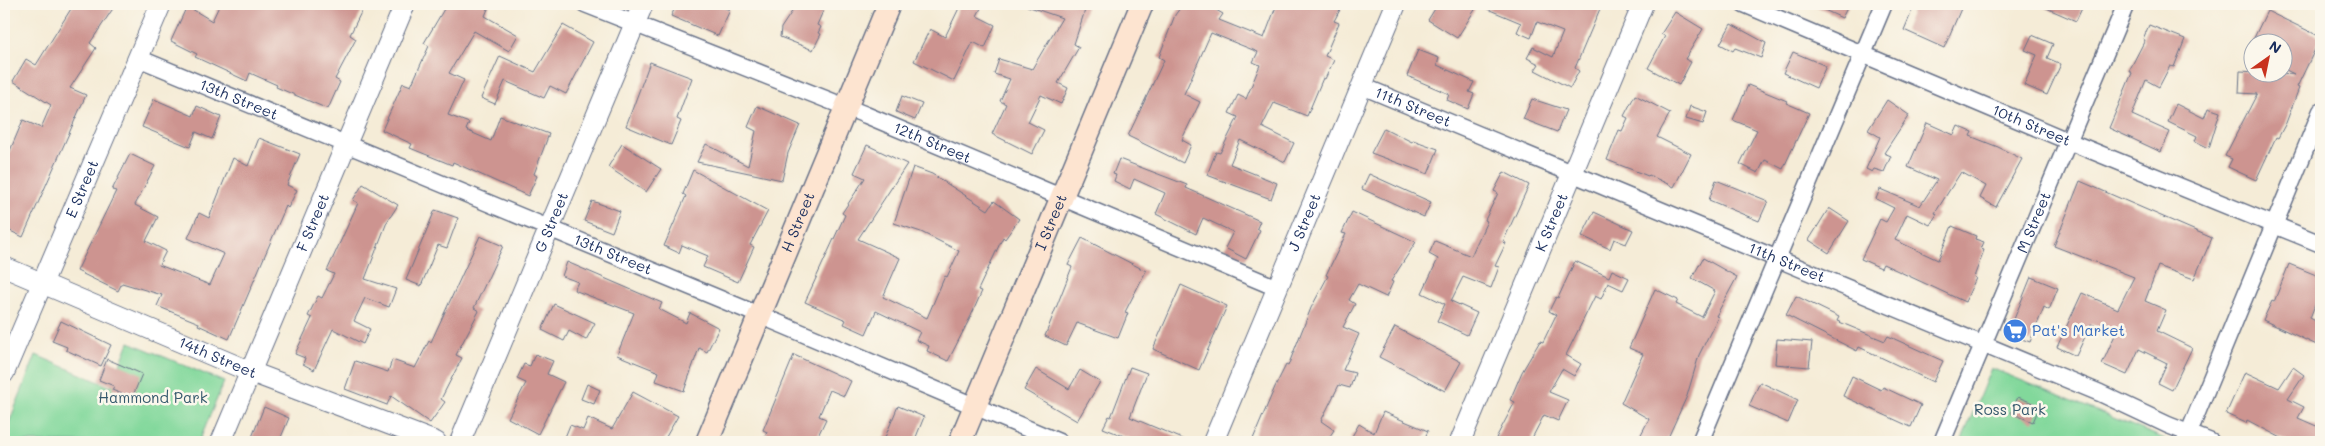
<svg xmlns="http://www.w3.org/2000/svg" width="2325" height="446" viewBox="0 0 2325 446" font-family="Mali,sans-serif">
<rect width="100%" height="100%" fill="#fbf7ec"/>
<filter id="ink" filterUnits="userSpaceOnUse"><feTurbulence type="fractalNoise" baseFrequency=".02" numOctaves="2"/><feDisplacementMap in="SourceGraphic" scale="10" xChannelSelector="R" yChannelSelector="G"/><feConvolveMatrix kernelMatrix="1 2 1 2 8 2 1 2 1" color-interpolation-filters="sRGB"/></filter>
<filter id="wash" filterUnits="userSpaceOnUse"><feTurbulence type="fractalNoise" baseFrequency=".0096" numOctaves="4" result="noise"/><feDisplacementMap in="SourceGraphic" scale="20" xChannelSelector="R" yChannelSelector="G"/><feGaussianBlur stdDeviation="1.12" result="paint"/><feColorMatrix in="noise" values="0 0 0 0 0 0 0 0 0 0 0 0 0 0 0 0 0 1.4 0 .05"/><feComposite in="paint" operator="in"/></filter>
<g filter="url(#wash)">
<rect width="100%" height="100%" fill="#f5ecd7"/>
<path fill="#82d89b" stroke="#4e847c" d="M129,342L224,382L199,442H4V435L36,355L111,387Z
M1991,368L2165,439L2163,442H1961Z"/>
<g id="blocks">
<path fill="#cd9490" d="M74,4H116L90,43L96,48L70,88L86,95L23,237L4,228V150L9,153L23,120L41,128L51,105L13,81L26,59L36,65Z
M220,4H365L350,35L356,39L335,79L340,82L328,109L276,87L277,85L250,73L247,81L195,57L197,54L171,41L187,6L212,21Z
M447,4H490L485,16L518,35L509,51L474,31L449,73L464,80L448,115L469,123L466,130L491,141L500,116L549,134L534,174L537,176L528,196L453,162L452,165L410,148L412,144L382,130L403,83L411,86L429,46L424,43Z
M677,4H715L730,10L718,36L671,16Z
M797,4H826L817,25L821,27L818,33L821,34L813,50L780,37L781,28Z
M961,4H983L977,16L995,25L985,48L973,42L954,81L914,61L930,29L945,37Z
M1027,4H1087L1074,44L1079,47L1058,83L1068,88L1061,104L1041,95L1028,122L1044,130L1032,154L992,134L1006,104L1000,101L1010,79L994,74L999,59L1032,69L1062,18L1027,6Z
M1183,4H1206L1223,14L1219,20L1264,38L1277,4H1343L1334,21L1339,23L1325,56L1334,60L1325,79L1323,78L1307,116L1274,103L1262,127L1294,143L1285,162L1240,140L1230,164L1277,183L1271,199L1207,175L1216,152L1220,153L1238,117L1229,113L1238,95L1246,99L1260,65L1253,62L1258,52L1211,33L1184,94L1200,102L1184,135L1182,140L1191,145L1183,163L1128,136L1164,60L1159,57L1175,15Z
M1438,4H1602L1575,68L1579,71L1570,88L1535,70L1539,64L1527,58L1533,47L1553,57L1563,32L1537,22L1531,38L1517,32L1521,23L1478,5L1457,38L1428,20Z
M1811,4H1849L1842,18Z
M1915,4H1963L1944,48L1904,30Z
M2037,4H2084L2076,21Z
M2267,11L2321,37L2297,87L2299,88L2286,123L2278,138L2276,137L2256,180L2228,167L2232,159L2225,156L2257,94L2239,93L2240,71L2294,74L2282,68V42H2252Z
M1675,12L1703,29L1685,59L1691,62L1679,85L1648,68L1665,36L1661,34Z
M1731,24L1766,43L1761,58L1735,48L1733,51L1720,44Z
M563,25L593,42L566,94L550,86L544,98L505,81L495,104L481,98L500,56L535,72Z
M2149,25L2185,39L2174,67L2170,66L2159,87L2146,80L2132,115L2170,132L2161,152L2109,128L2132,73L2129,71L2145,40L2143,39Z
M2032,35L2053,44L2047,58L2061,64L2047,95L2024,85L2037,55L2025,50Z
M1418,50L1439,58L1437,65L1474,82L1469,92L1474,94L1468,109L1447,100L1449,94L1407,76Z
M1793,52L1826,66L1816,88L1783,73Z
M650,62L692,78L677,119L681,121L671,145L626,126Z
M1748,85L1787,101L1786,103L1809,113L1783,169L1765,160L1758,173L1740,164L1757,130L1733,120Z
M1635,95L1670,113L1657,137L1691,154L1674,187L1649,175L1648,176L1607,160L1619,130L1622,131L1628,118L1624,116Z
M902,96L922,104L915,120L896,112Z
M154,99L193,116L197,106L221,117L212,139L196,132L190,147L142,127Z
M1532,99L1566,110L1557,132L1523,119Z
M1887,100L1909,115L1884,153L1891,156L1884,172L1874,169L1872,172L1866,169L1880,137L1868,130Z
M2176,104L2204,118L2208,108L2220,112L2209,148L2195,141L2197,136L2168,122Z
M757,106L800,125L788,153L782,180L697,162L706,144L748,166L756,131L748,127Z
M1690,106L1707,112L1703,124L1686,119Z
M1927,123L1954,135L1958,126L1972,132L1970,136L1998,147L2022,159L1996,207L1980,198L1986,186L1961,172L1935,213L1937,214L1930,225L1907,214L1895,240L1938,260L1952,226L1976,236L1975,239L1984,242L1981,249L1984,250L1974,277L1976,278L1965,302L1883,264L1881,268L1861,259L1880,219L1886,222L1894,208L1876,199L1880,189L1920,206L1937,180L1908,167Z
M1384,128L1412,142L1413,140L1438,149L1428,174L1371,153Z
M259,138L300,154L287,185L297,190L288,208L286,206L229,339L198,325L199,323L157,306L162,295L122,283L118,291L77,271L116,191L112,190L130,154L155,166L135,205L158,217L146,241L166,251L159,265L210,285L224,254L188,238L199,213L209,218L233,158L248,166Z
M622,144L661,169L646,192L608,167Z
M867,145L907,164L858,239L900,258L883,297L927,318L945,276L947,277L959,251L921,232L894,223L913,167L932,174L988,210L994,201L1019,219L1005,239L1003,237L978,290L982,291L971,316L948,361L927,351L929,346L916,340L920,332L876,311L866,334L844,324L846,320L805,302L845,215L842,213L865,178L854,173Z
M1119,159L1187,185L1186,188L1260,221L1257,228L1260,230L1246,259L1225,248L1233,232L1203,218L1196,234L1156,214L1165,193L1134,179L1130,189L1114,181L1116,175L1113,174Z
M693,170L768,211L750,245L754,247L738,282L703,267L708,256L682,245L679,253L664,246L686,196L683,194Z
M1504,172L1529,185L1503,242L1506,243L1495,266L1499,267L1491,288L1463,277L1451,301L1477,313L1467,335L1437,321L1445,304L1422,293L1438,259L1429,254L1435,241L1471,256L1487,221L1485,220L1498,193L1494,191Z
M1369,174L1431,202L1424,217L1362,189Z
M1716,180L1768,201L1759,221L1709,200Z
M2080,181L2212,238L2194,279L2158,266L2145,301L2166,310L2157,331L2192,348L2172,390L2158,383L2167,363L2139,349L2127,375L2102,364L2115,335L2091,324L2076,356L2057,347L2082,293L2118,309L2134,277L2054,246Z
M363,184L398,205L387,222L365,279L396,289L389,307L365,298L354,321L370,329L363,344L333,329L314,370L303,364L305,358L295,354L312,318L308,316L318,296L322,298L334,274L327,271L358,203L353,200Z
M592,201L620,211L612,232L584,221Z
M1829,208L1849,221L1829,253L1809,240Z
M435,210L458,218L447,248L438,245L421,286L406,280Z
M1352,212L1416,242L1391,281L1393,282L1386,297L1358,284L1349,300L1355,304L1343,327L1359,334L1343,370L1355,373L1350,388L1339,385L1321,421L1334,430L1326,442H1261L1253,439L1275,387L1286,365L1288,366L1311,308L1328,276L1326,275L1346,234L1342,233Z
M1594,212L1633,230L1626,244L1614,239L1610,249L1582,236Z
M480,236L503,246L474,308L479,311L456,355L462,358L441,399L445,402L430,423L391,396L387,405L345,389L355,361L388,372L392,360L415,368L429,341L431,342Z
M1082,238L1146,271L1125,312L1128,313L1118,338L1077,323L1066,346L1045,336L1072,267L1068,265Z
M1703,258L1737,277L1716,316L1718,317L1699,355L1687,396L1666,442H1637L1649,419L1621,403L1643,354L1629,348L1655,289L1678,300L1676,304L1702,317L1715,291L1692,278Z
M1575,261L1609,277L1612,270L1629,278L1623,290L1608,283L1601,299L1595,296L1566,355L1581,364L1574,376L1562,369L1549,392L1568,400L1558,421L1544,415L1530,442H1505L1496,438L1515,402L1510,400L1522,372L1540,341L1543,342L1556,315L1549,311L1556,297L1558,298Z
M567,262L662,303L659,309L686,323L690,313L719,328L707,352L699,348L684,391L656,381L659,372L617,355L634,313L574,290L578,282L562,276Z
M2289,264L2321,277V289L2310,318L2321,324V347L2263,320L2272,301L2274,302Z
M2031,277L2058,288L2049,310L2044,307L2030,342L2008,334Z
M1181,285L1227,306L1199,370L1153,349Z
M1796,296L1839,317L1837,321L1885,341L1888,336L1943,361L1933,382L1859,347L1857,351L1786,315Z
M554,304L595,323L586,340L569,331L564,341L542,330Z
M61,321L111,345L101,366L66,350L67,347L52,341Z
M1395,327L1461,362L1445,391L1379,357Z
M1777,339L1812,342L1809,367L1775,364Z
M535,354L553,361L547,374L564,382L538,434L508,418L526,383L517,379L524,364L530,366Z
M794,355L851,381L844,396L830,390L819,416L826,419L815,442H763L767,432L763,430Z
M107,359L142,374L132,398L112,390L114,386L99,380Z
M1130,367L1147,373L1130,417L1190,442H1139L1103,428L1109,416L1111,417Z
M2293,367L2304,375L2288,399L2304,407L2298,418L2321,428V442H2289L2247,420L2246,423L2226,414L2245,372L2279,388Z
M1036,369L1069,389L1080,370L1100,382L1077,421L1024,390Z
M1852,376L1881,390L1883,387L1921,405L1911,427L1843,396Z
M1760,382L1798,400L1788,423L1749,406Z
M587,384L600,390L594,404L581,399Z
M633,392L678,416L663,442H563L570,425L583,430L588,418L612,429Z
M2018,397L2040,406L2033,422L2011,413Z
M898,406L924,417L914,442H883Z
M264,407L289,418L279,442H250Z
M1383,412L1428,431L1423,442H1357L1351,438L1359,424L1374,433Z"/>
</g>
</g>
<g filter="url(#ink)">
<use href="#blocks" fill-opacity="0" stroke="#677188" stroke-width="1"/>
<g fill="none" stroke-linecap="round" stroke-linejoin="round">
<defs>
<g id="minor">
<path id="s1" d="M585,4L866,115L1277,288"/>
<path id="s2" d="M1744,4L2068,141L2321,244"/>
<path id="s3" d="M138,58L783,325L1059,442"/>
<path id="s4" d="M1362,86L2100,393L2168,425L2211,442"/>
<path d="M1700,442L1884,4"/>
<path id="s5" d="M1942,442L2126,4"/>
<path d="M2185,442L2321,111"/>
</g>
<g id="tertiary">
<path id="s6" d="M4,267L251,372L436,442"/>
<path id="s7" d="M4,373L161,4"/>
<path id="s8" d="M221,442L405,4"/>
<path id="s9" d="M460,442L643,4"/>
<path id="s10" d="M1213,442L1396,4"/>
<path id="s11" d="M1460,442L1643,4"/>
</g>
<g id="secondary">
<path id="s12" d="M707,442L889,4"/>
<path id="s13" d="M960,442L1142,4"/>
</g>
</defs>
<use href="#minor" stroke="#677188" stroke-width="19"/>
<use href="#tertiary" stroke="#677188" stroke-width="22"/>
<use href="#secondary" stroke="#677188" stroke-width="25"/>
<use href="#minor" stroke="#fff" stroke-width="16"/>
<use href="#tertiary" stroke="#fff" stroke-width="20"/>
<use href="#secondary" stroke="#fde4d0" stroke-width="22"/>
</g>
</g>
<defs>
<symbol id="supermarket-disc" viewBox="-11 -11 22 22"><circle r="9.5" fill="#3f7fe0" stroke="#fbf7ec"/><path d="M-6-5.5h2.5l.6 2H6L4.5 2H-2.5L-4.4-4H-6ZM-1.5 3.2a1.3 1.3 0 1 0 .1 0ZM3 3.2a1.3 1.3 0 1 0 .1 0Z" fill="#fff"/></symbol>
</defs>
<g fill-rule="evenodd">
<use href="#supermarket-disc" x="2001" y="317" width="28" height="28"/>
</g>
<g text-anchor="middle" stroke-width="5" stroke-linejoin="round" paint-order="stroke">
<g font-size="15" fill="#1b2f5e" stroke="#fbf7ec">
<text dy="5" stroke="none"><textPath href="#s3" startOffset="109">13th Street</textPath></text>
<text dy="5" stroke="none"><textPath href="#s4" startOffset="55">11th Street</textPath></text>
<text dy="5" stroke="none"><textPath href="#s2" startOffset="312">10th Street</textPath></text>
<text dy="5" stroke="none"><textPath href="#s1" startOffset="374">12th Street</textPath></text>
<text dy="5" stroke="none"><textPath href="#s7" startOffset="200">E Street</textPath></text>
<text dy="5" stroke="none"><textPath href="#s8" startOffset="238">F Street</textPath></text>
<text dy="5" stroke="none"><textPath href="#s9" startOffset="238">G Street</textPath></text>
<text dy="5" stroke="none"><textPath href="#s12" startOffset="238">H Street</textPath></text>
<text dy="5" stroke="none"><textPath href="#s13" startOffset="238">I Street</textPath></text>
<text dy="5" stroke="none"><textPath href="#s10" startOffset="238">J Street</textPath></text>
<text dy="5" stroke="none"><textPath href="#s11" startOffset="238">K Street</textPath></text>
<text dy="5" stroke="none"><textPath href="#s5" startOffset="238">M Street</textPath></text>
<text dy="5" stroke="none"><textPath href="#s3" startOffset="514">13th Street</textPath></text>
<text dy="5" stroke="none"><textPath href="#s4" startOffset="460">11th Street</textPath></text>
<text dy="5" stroke="none"><textPath href="#s6" startOffset="232">14th Street</textPath></text>
</g>
<g font-size="15" fill="#366cbe" stroke="#fbf7ec" text-anchor="start">
<text x="2032" y="336">Pat's Market</text>
</g>
<g font-size="15" fill="#35596d" stroke="#fbf7ec">
<text x="153" y="403">Hammond Park</text>
<text x="2010" y="415">Ross Park</text>
</g>
</g>
<rect width="2325" height="446" fill="none" stroke="#fbf7ec" stroke-width="20"/>
<g transform="translate(2268 58) rotate(33)"><circle r="24" fill="#fbf7ec" stroke="#a1a7b3"/>
<path d="M0-4L9 19L0 12L-9 19Z" fill="#c8321e"/>
<text y="-8" font-size="14" font-weight="bold" text-anchor="middle" fill="#1b2f5e">N</text>
</g>
</svg>
